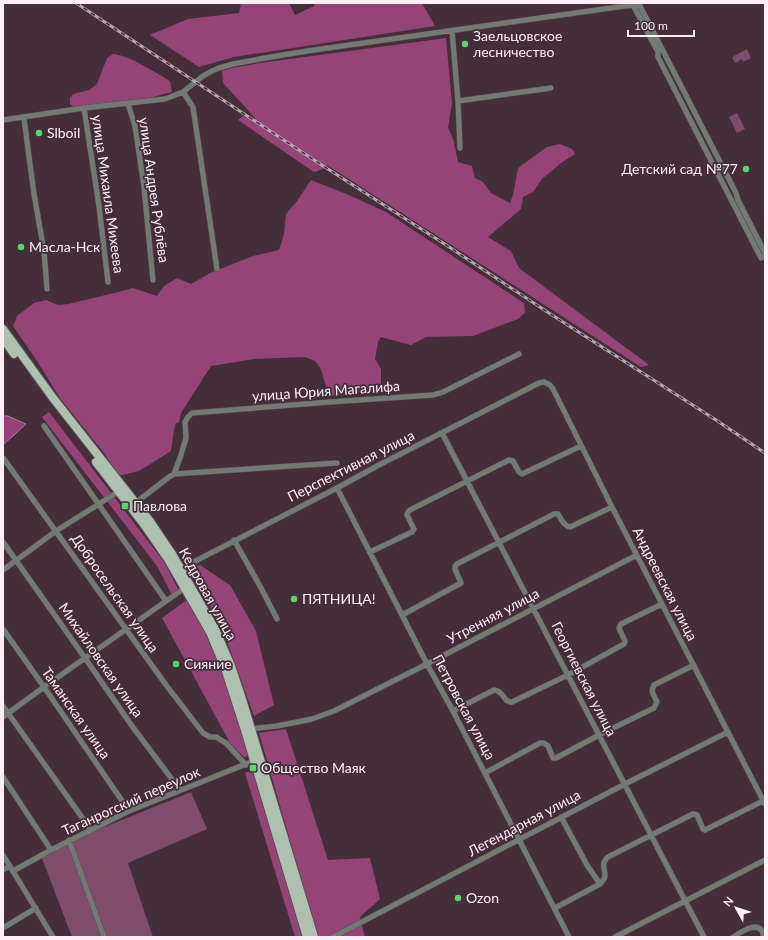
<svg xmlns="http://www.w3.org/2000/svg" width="768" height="940" viewBox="0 0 768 940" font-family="Lato,sans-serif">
<rect width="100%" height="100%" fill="#432e3a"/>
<path fill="#804c6b" d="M747,49L751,58L743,62L742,59L735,63L732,57Z
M737,113L745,129L737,133L729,117Z
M191,792L207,829L128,863L153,937H72L40,853Z"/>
<path fill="#944475" d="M241,3H289L295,15L314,6L315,3H422L435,26L234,57L199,67L150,35L188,19L239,13Z
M446,38L452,103L448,128L453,138L458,162L472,166L475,178L483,182L491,193L510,203L513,195L518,168L547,147L560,144L572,149L575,154L561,163L542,179L533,192L523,197L521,209L488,237L511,251L519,268L649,365L641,367L327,165L323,169L314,172L238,120L243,116L256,119L223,83L222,71L232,68L260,63Z
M113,54C131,56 154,72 170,81L172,92L149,98L75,108L70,104V98L73,94L89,90L97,84L107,58Z
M311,180L349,195L386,212L524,303L525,313L518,319L473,336L426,337L411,345L381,337L378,342L375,359L381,369V387L372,392L330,396L324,380L321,369L315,361L305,357L254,359L211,366L181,413L179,422L175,424L171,451L139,471L118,476L104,453L60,398L35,358L13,326L17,316L34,303L46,300L58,305L68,304L114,293L133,288L157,296L164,286L177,278L191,284L210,273L253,256L279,250L284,234L286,214L297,201Z
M49,412L164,562L178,589L172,595L157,566L42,417Z
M200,565L230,585L256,631L274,705L254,716L223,630L190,568Z
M188,599L211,643L233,699L248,754L245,758L230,743L162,618Z
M286,729L328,860L370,858L380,899L360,917L365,937H318L259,733Z
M256,769L306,937H295L245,773Z"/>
<path fill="#934375" stroke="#b3779c" d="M3,416H8L26,424L3,445Z"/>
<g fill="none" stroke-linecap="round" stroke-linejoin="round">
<defs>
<path id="street" d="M633,5L658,52V57L761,258L765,256
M452,31L458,101L460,148
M183,92L193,107L217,269
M458,101L551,88
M128,104L135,126L144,187L153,280
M84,108L99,206L108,282
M24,118L28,149L34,194L44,251L47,289
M3,120L84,108L165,99L183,92L203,76L212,71L219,68L233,64L265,58L307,51L639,4L736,193L738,200L765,253
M44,426L166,601
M442,433L704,937
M4,459L166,685L203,733L210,737H216L226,743L246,765
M174,474L180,458L186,438L185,422L188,417L192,413L330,402L433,395L443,392L519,354
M337,488L427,664L453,711L569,937
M134,504L169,477L174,474L337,463
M234,540L260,586L277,619
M3,542L85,658L132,726L180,790
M370,552L412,532L414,529L407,515L408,512L410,510L509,460L513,461L519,472L522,474L581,446
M3,570L56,531L121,490
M178,570L337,488L379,465L539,383L544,382L550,385L553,389L612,507L765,804
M402,615L461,583L455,569V566L457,564L554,514H558C561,519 564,526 570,527L612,507
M3,629L44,687L129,811
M3,706L91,830
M453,711L494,690C505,691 502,702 512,702L568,675L624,644L625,641L619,628L621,624L662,604
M3,717L44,687L186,587
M250,729L277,726L312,719L334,711L427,664L637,555
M485,773L540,743H544L548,746L553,758H556L599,735L654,708L657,702C654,696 650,691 654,685L694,665
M3,777L51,850
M561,817L587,865L600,884
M69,840L104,937
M3,855L53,937
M3,870L10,866
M13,871L51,850L129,811L256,760
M555,908L598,885C614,874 596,868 608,857L693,814L697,815L703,829L705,830L763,801
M3,928L36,908
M333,937L625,784L728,732
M615,937L765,860
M733,937C740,933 756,921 762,931C763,933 763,935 764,937"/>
<path id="primary" d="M3,329L53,398L149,520L172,554L215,629L231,666L241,696L314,937
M3,338L14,354
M96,462L143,523L168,559L210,632L225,668L245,730L307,937"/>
</defs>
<use href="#street" stroke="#614d58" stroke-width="6"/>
<use href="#primary" stroke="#614d58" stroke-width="10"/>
<use href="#street" stroke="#727b73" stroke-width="5"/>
<use href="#primary" stroke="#aec1b0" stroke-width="8"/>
<defs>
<path id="rail" d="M76,3L314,160L443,243L552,315L716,420L765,453"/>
</defs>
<use href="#rail" stroke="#b7a6af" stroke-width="3"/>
<use href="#rail" stroke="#432e3a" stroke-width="1.5" stroke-dasharray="4.5" stroke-linecap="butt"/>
</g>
<g fill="#58d570" stroke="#432e3a" stroke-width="1.5">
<circle cx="465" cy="44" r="4"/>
<circle cx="39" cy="133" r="4"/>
<circle cx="746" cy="169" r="4"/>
<circle cx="21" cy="247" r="4"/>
<rect x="121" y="502" width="8" height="8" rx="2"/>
<circle cx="294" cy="599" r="4"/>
<circle cx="176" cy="664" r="4"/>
<rect x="249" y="764" width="8" height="8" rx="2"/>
<circle cx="458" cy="898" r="4"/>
</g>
<g text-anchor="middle" stroke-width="3.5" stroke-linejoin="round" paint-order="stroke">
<g font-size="14" fill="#feeff7" stroke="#432e3a" text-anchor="start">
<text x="473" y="41">Заельцовское<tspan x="473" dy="16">лесничество</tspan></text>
<text x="47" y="138">Slboil</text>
<text x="738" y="174" text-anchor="end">Детский сад №77</text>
<text x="29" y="252">Масла-Нск</text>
<text x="133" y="511">Павлова</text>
<text x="302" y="604">ПЯТНИЦА!</text>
<text x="184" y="669">Сияние</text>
<text x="261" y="773">Общество Маяк</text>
<text x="466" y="903">Ozon</text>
</g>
<g font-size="14" fill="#feeff7" stroke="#432e3a">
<text transform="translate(154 190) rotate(82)" y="5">улица Андрея Рублёва</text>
<text transform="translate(108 194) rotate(82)" y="5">улица Михаила Михеева</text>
<text transform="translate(326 391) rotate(-4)" y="5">улица Юрия Магалифа</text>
<text transform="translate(351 466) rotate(-27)" y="5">Перспективная улица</text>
<text transform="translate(665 584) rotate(63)" y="5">Андреевская улица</text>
<text transform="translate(115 593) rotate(55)" y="5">Добросельская улица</text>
<text transform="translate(208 594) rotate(61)" y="5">Кедровая улица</text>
<text transform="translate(493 616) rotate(-28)" y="5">Утренняя улица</text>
<text transform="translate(101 660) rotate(55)" y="5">Михайловская улица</text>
<text transform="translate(584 679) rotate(63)" y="5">Георгиевская улица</text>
<text transform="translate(464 707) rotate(62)" y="5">Петровская улица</text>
<text transform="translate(76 713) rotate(55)" y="5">Таманская улица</text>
<text transform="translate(131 801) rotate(-24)" y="5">Таганрогский переулок</text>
<text transform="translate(524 823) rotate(-28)" y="5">Легендарная улица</text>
</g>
</g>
<rect width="768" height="940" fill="none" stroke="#feeff7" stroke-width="8"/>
<g transform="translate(736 908) rotate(309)" stroke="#432e3a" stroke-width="3" paint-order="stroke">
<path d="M0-3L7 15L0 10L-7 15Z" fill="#feeff7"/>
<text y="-6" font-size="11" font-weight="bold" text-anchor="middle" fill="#feeff7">N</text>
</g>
<path d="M628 30v6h66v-6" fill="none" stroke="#feeff7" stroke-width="2"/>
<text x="634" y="30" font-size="12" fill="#feeff7" stroke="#432e3a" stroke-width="3" paint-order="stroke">100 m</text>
</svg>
